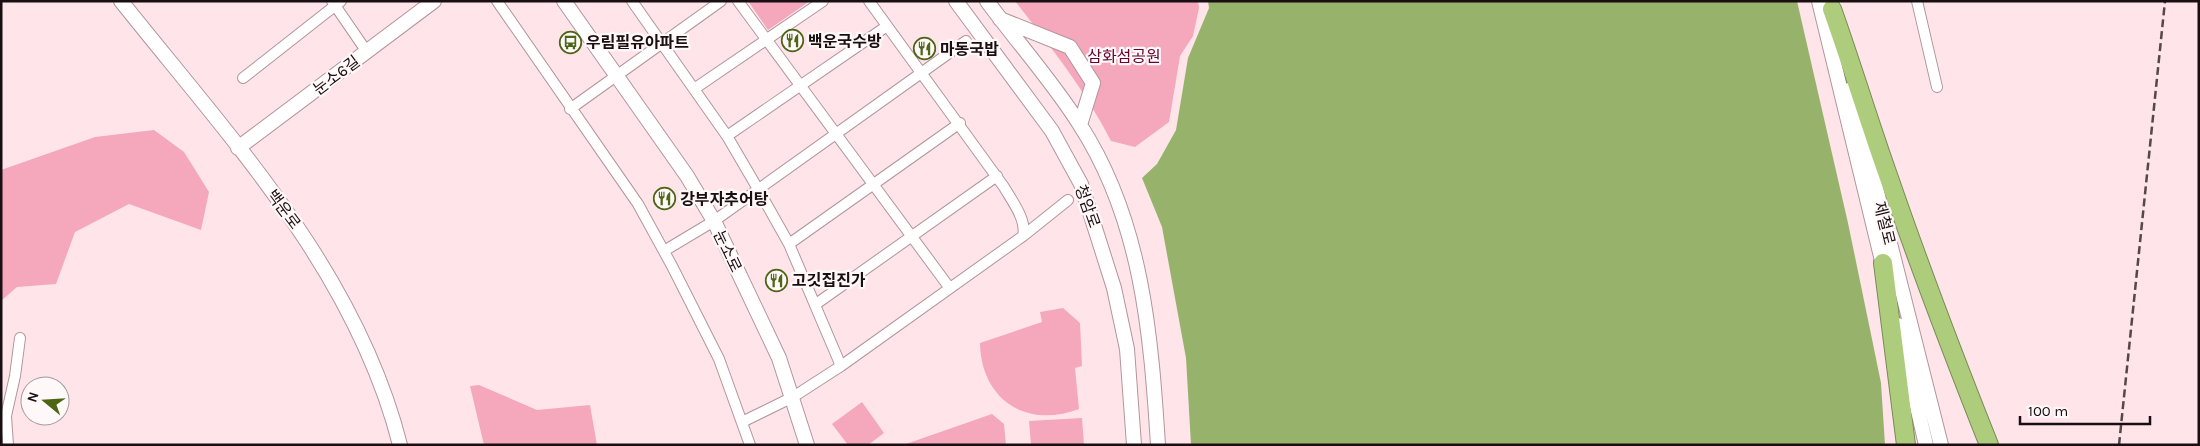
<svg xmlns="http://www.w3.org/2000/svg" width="2200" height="446" viewBox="0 0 2200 446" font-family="Karla,'Noto Sans KR',sans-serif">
<rect width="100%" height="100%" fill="#ffe5ea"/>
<path fill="#f5a7bb" d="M748,1H810L768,30Z
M1015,1H1198L1199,8L1193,36L1180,56L1169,122L1135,147L1111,141C1085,90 1050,46 1015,1Z
M154,130L184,152L209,192L201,230L129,204L75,232L56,284L17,287L1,301V170L95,137Z
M1063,308L1080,323L1082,366L1075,368L1079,409C1027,429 981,400 980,343L1042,322L1040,312Z
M479,385L537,410L590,405L597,445H484L470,386Z
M862,402L884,433L868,445H848L832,424Z
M992,414L1004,424L1006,445H903Z
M1082,418L1084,445H1031L1029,421Z"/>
<path fill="#97b26b" d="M1208,1H1797L1848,223L1872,339L1881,383L1885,445H1191L1186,358L1162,227L1142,178L1157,164L1176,130L1188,58L1209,8Z"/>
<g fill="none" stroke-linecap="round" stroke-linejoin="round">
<defs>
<path id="street" d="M332,1L367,52
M497,1L638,204L672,266L719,359L750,445
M632,1L727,136L758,189L789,244L841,366
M738,1L949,287
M1917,1L1937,87
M243,78L341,1
M694,89L823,1
M570,109L721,1
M727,136L887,26
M1023,236L1068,200
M789,244L960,123
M664,251L714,221L966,41
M816,304L997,176
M742,422L793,397L841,366L1023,236C1027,220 1012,201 1004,187L869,1
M8,445L6,416L15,376L20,338"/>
<path id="secondary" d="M121,1C230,138 356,271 400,445
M564,1L687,176L714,221L779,358L807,445
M956,1L1052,131L1081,184L1114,288L1127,349L1134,445
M987,1C1017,42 1053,82 1080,125C1142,221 1151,334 1158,445
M1819,1L1885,273
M1000,19L1070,47L1093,83L1080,125
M1851,89L1941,445
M238,148L434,1
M1898,325L1926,445"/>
<path id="highway" d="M1832,9C1852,65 1869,122 1889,178C1920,268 1954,357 1989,445
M1883,263L1906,445"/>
</defs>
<use href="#street" stroke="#b2959c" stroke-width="12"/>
<use href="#secondary" stroke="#b2959c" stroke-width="16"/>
<use href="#highway" stroke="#798a57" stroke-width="20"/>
<use href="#street" stroke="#fff" stroke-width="10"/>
<use href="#secondary" stroke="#fff" stroke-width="14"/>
<use href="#highway" stroke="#adcd7c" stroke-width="18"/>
<path stroke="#56474b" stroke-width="2.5" stroke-dasharray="8 4" stroke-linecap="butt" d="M2119,445L2165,1"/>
</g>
<defs>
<symbol id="restaurant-ring" viewBox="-11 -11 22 22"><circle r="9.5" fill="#fef8f9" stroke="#4c6616" stroke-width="1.5"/><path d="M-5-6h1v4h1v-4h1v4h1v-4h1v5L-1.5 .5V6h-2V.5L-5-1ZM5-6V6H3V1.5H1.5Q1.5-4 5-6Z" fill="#4c6616"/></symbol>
<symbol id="bus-ring" viewBox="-11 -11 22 22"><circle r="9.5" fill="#fef8f9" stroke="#4c6616" stroke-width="1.5"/><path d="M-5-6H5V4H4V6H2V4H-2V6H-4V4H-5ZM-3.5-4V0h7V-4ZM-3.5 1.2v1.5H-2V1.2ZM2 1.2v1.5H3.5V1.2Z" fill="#4c6616"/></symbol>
</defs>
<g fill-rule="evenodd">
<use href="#restaurant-ring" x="780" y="28" width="25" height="25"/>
<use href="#bus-ring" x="558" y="30" width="25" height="25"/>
<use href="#restaurant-ring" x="912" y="36" width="25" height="25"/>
<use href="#restaurant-ring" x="652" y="186" width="25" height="25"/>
<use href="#restaurant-ring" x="764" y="268" width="25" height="25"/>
</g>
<g text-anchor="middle" stroke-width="4.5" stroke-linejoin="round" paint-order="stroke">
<g font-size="16" font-weight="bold" fill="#190e11" stroke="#fef8f9" text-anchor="start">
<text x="808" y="47">백운국수방</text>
<text x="586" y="48">우림필유아파트</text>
<text x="940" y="55">마동국밥</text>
<text x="680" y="205">강부자추어탕</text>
<text x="792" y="286">고깃집진가</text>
</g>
<g font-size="16" fill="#660230" stroke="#fef8f9">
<text x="1124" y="62">삼화섬공원</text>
</g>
<g font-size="16" fill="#190e11" stroke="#fef8f9">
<text transform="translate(336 75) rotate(-37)" y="6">눈소6길</text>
<text transform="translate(1088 206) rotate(70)" y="6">청암로</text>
<text transform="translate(284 209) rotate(53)" y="6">백운로</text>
<text transform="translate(1885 223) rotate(76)" y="6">제철로</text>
<text transform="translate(728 251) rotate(64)" y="6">눈소로</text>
</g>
</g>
<rect width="2200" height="446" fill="none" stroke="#190e11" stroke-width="5"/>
<g transform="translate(45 401) rotate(288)"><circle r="24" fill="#fef8f9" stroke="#a29a9c"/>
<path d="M0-4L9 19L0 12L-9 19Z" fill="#4c6616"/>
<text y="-8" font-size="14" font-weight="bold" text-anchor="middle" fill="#190e11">N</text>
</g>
<path d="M2020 416v8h130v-8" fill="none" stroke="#190e11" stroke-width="2.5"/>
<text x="2028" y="416" font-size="15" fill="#190e11" stroke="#fef8f9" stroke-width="4" paint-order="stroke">100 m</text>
</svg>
